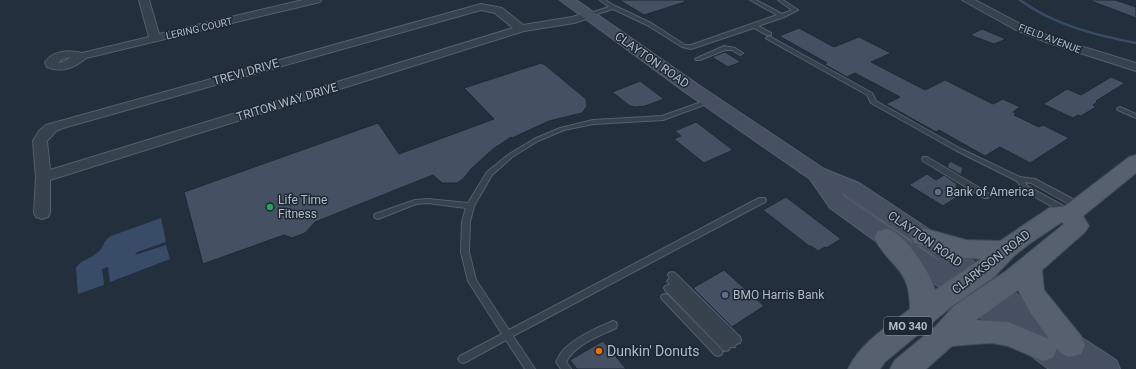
<svg xmlns="http://www.w3.org/2000/svg" width="1136" height="369" viewBox="0 0 1136 369" font-family="Roboto,sans-serif">
<rect width="100%" height="100%" fill="#242f3e"/>
<path fill="#394c67" d="M161,218L166,242L137,252L135,255L166,245L170,259L110,282L108,267L102,269L104,285L78,294L76,268C81,260 90,259 97,253C104,248 103,240 111,236Z"/>
<g fill="none" stroke-linecap="round" stroke-linejoin="round">
<path stroke="#394c67" stroke-width="2.5" d="M1020,0C1054,25 1095,35 1136,43"/>
</g>
<path fill="#455162" stroke="#1f2835" d="M619,0H685V2L644,15Z
M1091,0H1115L1136,7V18L1091,1Z
M799,28L834,47L859,37L891,53L871,62L925,90L945,80L993,104L1003,99L1020,107L1013,112L1016,113L1014,115L1039,127L1043,125L1069,138L1030,163L1000,147L985,156L939,130L936,132L886,104L900,97L855,73L847,77L824,64L827,63L779,36Z
M982,29L1006,39L994,44L970,35Z
M725,52L741,62L728,67L712,57Z
M541,63L545,65L586,99L587,106L582,113L549,121L512,138L511,137L493,149L471,169L464,178L457,183H442L433,175L315,222L305,233L292,238L284,235L203,264L184,192L378,123L399,154L494,119L464,88Z
M1111,77L1125,83L1096,101L1098,102L1093,105L1096,107L1081,116L1078,115L1073,118L1043,104L1067,89L1081,95Z
M640,81L664,99L645,106L636,107L630,106L612,92Z
M696,122L733,150L704,163L674,139L681,136L675,131Z
M950,161L963,168L961,175L947,167Z
M927,174L936,180L944,175L957,184L955,192L960,195L943,206L909,185Z
M786,197L841,239L826,248L825,247L818,251L811,246H809L763,210Z
M724,270L764,306L732,327L693,288Z
M603,341L626,369H577L570,360Z"/>
<g fill="none" stroke-linecap="round" stroke-linejoin="round">
<defs>
<path id="lane" d="M600,0H605L615,6L651,23L685,45H691L777,15L750,0H756L782,14L792,10L778,0H783L798,10L784,17L758,26L771,33V35H767L754,28L691,49L682,47L647,25L613,9L591,16H587V14L609,7Z
M769,36L872,93L876,101L961,149L1020,177L1035,179L1082,204L1083,206L1079,209L1076,208L1031,183L1025,182L1027,186L1069,209L1070,211L1069,213H1063L1023,190L1017,181L957,151L871,103L867,95L767,39L766,38Z
M724,46L735,48L743,53L740,55L732,50H725L700,60H696L695,59Z
M710,99L713,101L712,102L663,120L593,124L564,130L538,141L512,157L492,175L474,206L470,222L469,252L476,280L509,330L759,198H765L766,200L765,202L513,336L535,369H525L506,340L466,362L463,363L460,362L458,359L460,356L502,334L468,281L461,252L462,222L466,208L428,203L416,204L378,219L375,218L374,216L375,214L415,200L428,199L468,203L487,172L508,155L534,139L560,128L593,120L662,116Z
M1120,107L1136,114V118L1118,110L1117,109L1118,108Z
M923,157H927L990,194L991,196L987,198H984L923,161L922,159Z
M672,272L675,273L740,337L741,340L740,343L736,344L735,347H730L729,350L726,351L723,350L665,290L664,288L665,286L670,285L667,281L670,278L668,275L669,273Z
M665,294L668,295L721,349L723,352L721,355L718,356L715,355L662,299L661,297L662,295Z
M613,321L616,322L617,325L616,328C600,336 575,344 566,362L571,369H561L556,362C558,359 559,356 561,353C570,340 598,327 613,321Z"/>
<path id="street" d="M139,0H149L159,34L303,0H321L320,2L86,58C75,68 61,73 47,67L45,62C54,50 69,50 82,53L149,37ZM72,57L63,62L58,63L62,59Z
M962,0H975L1022,25L1054,38L1136,63V71L1046,42L1014,29Z
M481,4L502,8L523,25L572,17L589,12L594,15L593,17L574,23L524,31L50,180V213L48,217L42,219L36,217L34,213L36,177L33,141L39,131L46,125ZM481,10L495,13L513,28L50,170L47,141L56,131L63,128Z"/>
<path id="secondary" d="M560,0H576L697,84L824,169L859,183L945,240L1030,304L1116,360L1120,369H1049L935,284L830,208L810,179L685,92ZM841,192L929,252L945,265L846,198Z"/>
<path id="primary" d="M1136,155V173L1083,216L1089,226L1085,232L1042,270L1044,290L1081,336L1085,345L1081,354C1070,358 1064,358 1057,348L1053,358L1043,361L1008,346L992,343L976,344L952,346L926,369H890L895,360L935,327L954,306L1006,271L1064,224L1062,222L1029,244L1014,256L995,276L951,307L885,362L880,369H848C861,342 887,327 910,309C910,267 891,269 874,238L877,232C880,231 884,229 887,229C904,231 931,274 935,290L981,259L966,258L914,243L911,237L914,231L923,228L966,240L1000,241L1049,208L1065,206L1129,157ZM1018,290L1030,312L1049,339L1008,322L976,320Z"/>
</defs>
<use href="#lane" stroke="#565f6c" stroke-width="2"/>
<use href="#street" stroke="#565f6c" stroke-width="2"/>
<use href="#secondary" stroke="#565f6c" stroke-width="2"/>
<use href="#primary" stroke="#414a57" stroke-width="2"/>
<use href="#lane" fill="#38414e" fill-rule="evenodd"/>
<use href="#street" fill="#38414e" fill-rule="evenodd"/>
<use href="#secondary" fill="#465061" fill-rule="evenodd"/>
<use href="#primary" fill="#56606e" fill-rule="evenodd"/>
</g>
<g fill="#5c6f8a" stroke="#1d2633" stroke-width="1.5">
<circle cx="938" cy="192" r="4"/>
<circle cx="725" cy="295" r="4"/>
</g>
<circle fill="#2e9e5b" stroke="#1d2633" stroke-width="1.5" cx="270" cy="207" r="4"/>
<circle fill="#e8710a" stroke="#1d2633" stroke-width="1.5" cx="599" cy="351" r="4"/>
<g text-anchor="middle" stroke-width="3" stroke-linejoin="round" paint-order="stroke">
<g font-size="10" fill="#b4bcc9" stroke="#1d2633">
<text transform="translate(199 28) rotate(-13)" y="4">LERING COURT</text>
<text transform="translate(1050 38) rotate(21)" y="4">FIELD AVENUE</text>
</g>
<rect fill="#1d2633" stroke="#878f9c" stroke-width="1" x="884" y="317" width="48" height="18" rx="3"/>
<g font-size="11" font-weight="bold" fill="#b4bcc9">
<text x="908" y="330">MO 340</text>
</g>
<g font-size="12" fill="#b4bcc9" stroke="#1d2633">
<text transform="translate(652 60) rotate(35)" y="4">CLAYTON ROAD</text>
<text transform="translate(246 72) rotate(-16)" y="4">TREVI DRIVE</text>
<text transform="translate(287 102) rotate(-17)" y="4">TRITON WAY DRIVE</text>
<text transform="translate(925 239) rotate(35)" y="4">CLAYTON ROAD</text>
<text transform="translate(991 262) rotate(-38)" y="4">CLARKSON ROAD</text>
</g>
<g font-size="12" fill="#b4bcc9" stroke="#1d2633" text-anchor="start">
<text x="946" y="196">Bank of America</text>
<text x="278" y="204">Life Time<tspan x="278" dy="14">Fitness</tspan></text>
<text x="733" y="299">BMO Harris Bank</text>
</g>
<g font-size="14" fill="#b4bcc9" stroke="#1d2633" text-anchor="start">
<text x="607" y="356">Dunkin' Donuts</text>
</g>
</g>
</svg>
